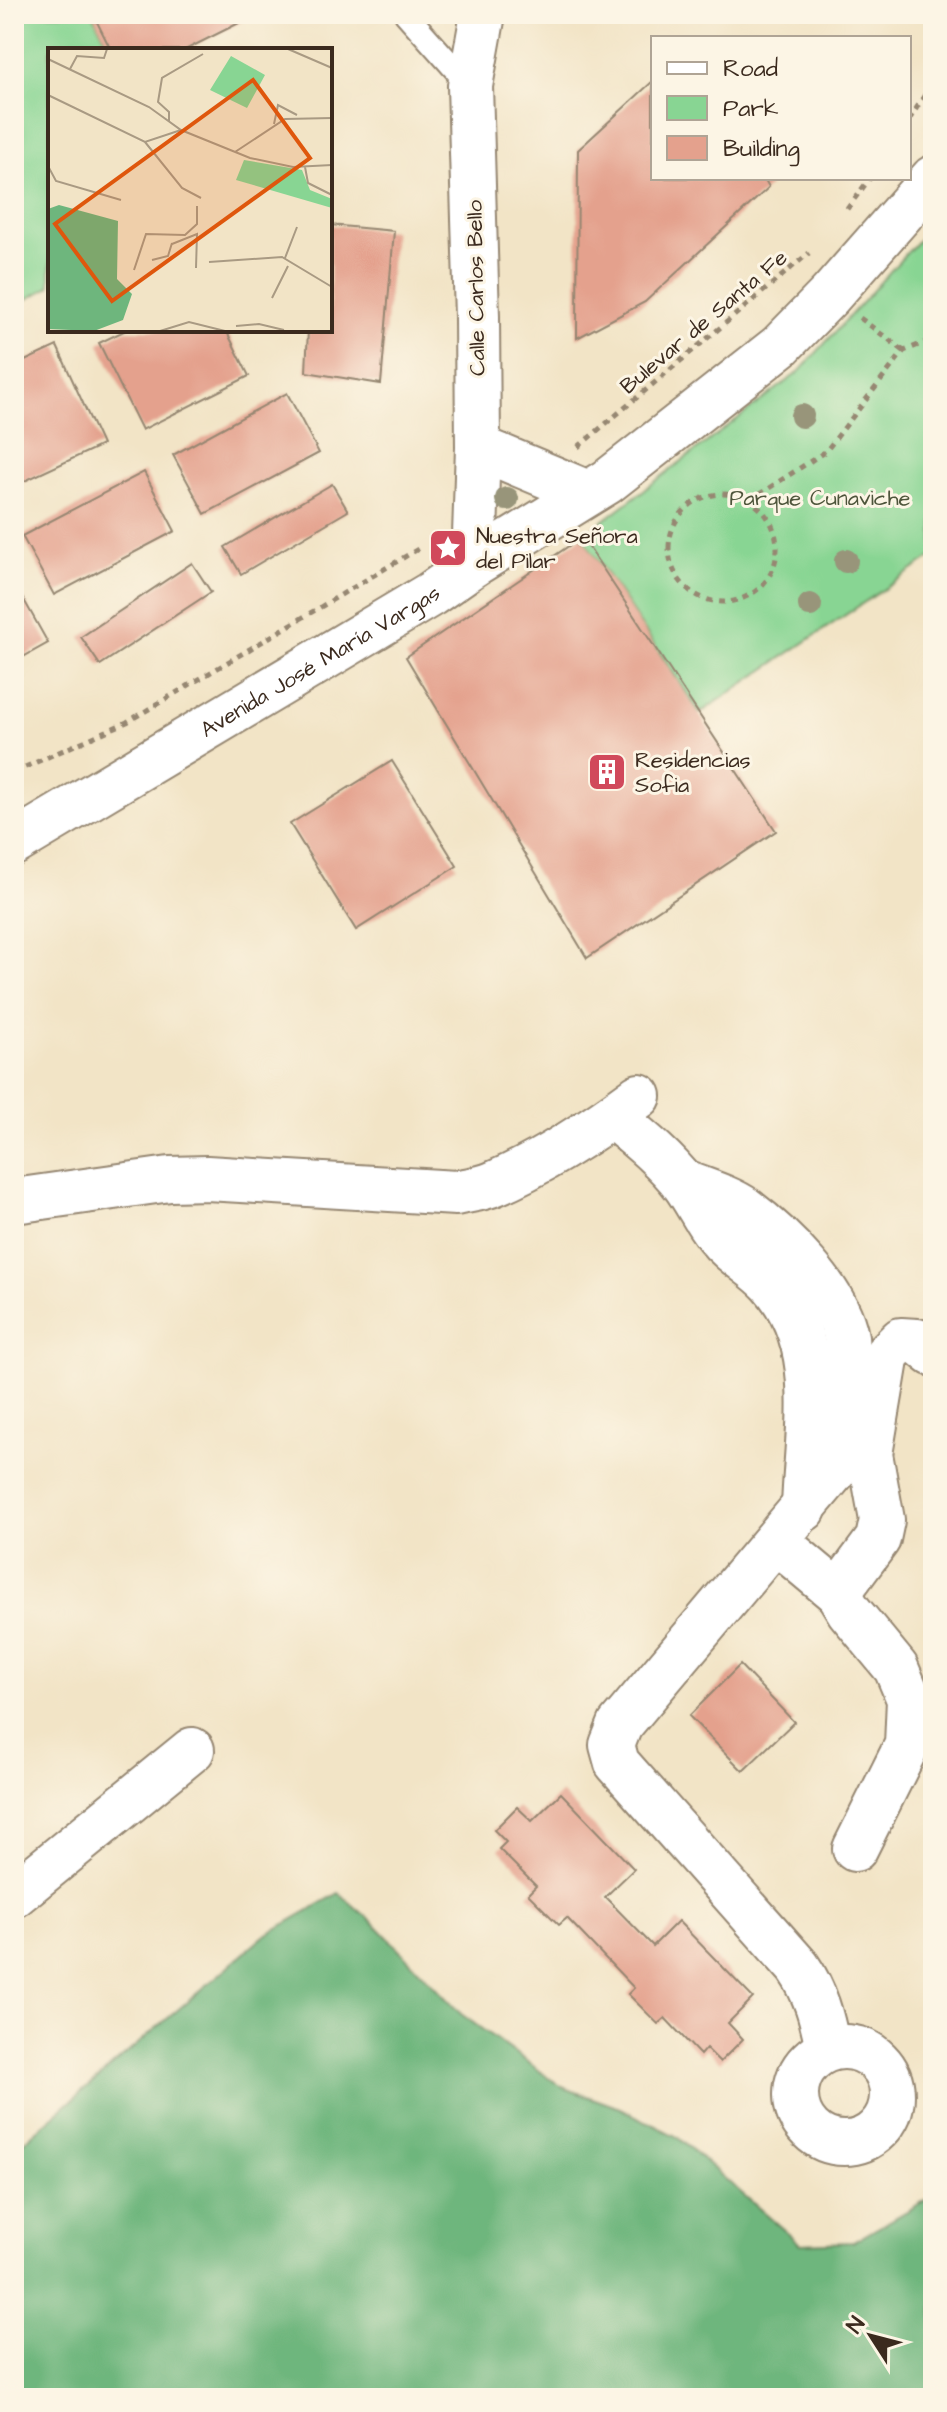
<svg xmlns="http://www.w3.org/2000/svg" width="947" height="2412" viewBox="0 0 947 2412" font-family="'Architects Daughter',sans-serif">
<rect width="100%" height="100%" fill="#fcf5e5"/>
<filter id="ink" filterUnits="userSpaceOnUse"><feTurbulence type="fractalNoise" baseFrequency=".0125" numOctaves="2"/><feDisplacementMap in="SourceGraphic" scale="16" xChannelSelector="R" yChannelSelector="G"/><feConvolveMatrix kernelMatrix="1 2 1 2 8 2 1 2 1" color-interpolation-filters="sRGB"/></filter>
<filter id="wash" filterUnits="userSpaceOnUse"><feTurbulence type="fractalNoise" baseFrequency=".006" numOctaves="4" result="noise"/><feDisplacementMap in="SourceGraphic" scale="32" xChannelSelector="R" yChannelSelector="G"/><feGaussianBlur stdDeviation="1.8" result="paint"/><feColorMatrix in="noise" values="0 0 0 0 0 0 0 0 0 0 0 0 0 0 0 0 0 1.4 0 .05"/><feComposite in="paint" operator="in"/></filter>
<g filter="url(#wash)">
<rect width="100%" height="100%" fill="#f2e4c6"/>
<path fill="#88d593" stroke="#628058" stroke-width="2" d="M14,14H93L111,50H50V287L14,306Z
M933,224V556L700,713L582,537L799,372Z"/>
<path fill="#6eb67d" stroke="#54704e" stroke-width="2" d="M339,1893L374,1923L461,2014L562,2087L620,2108L676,2136L800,2244L853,2242L933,2196V2398H14V2150L264,1936Z"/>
<g id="blocks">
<path fill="#e4a18d" d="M93,14H257L185,50H111Z
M567,14H605V15L576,23Z
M653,81V178H764L769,187L645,302L577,338L578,150Z
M330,225L394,231L381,384L306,372L308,330H330Z
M126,330H226L249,376L142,430L99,343Z
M57,346L102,445L14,486V366Z
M287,393L319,453L205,514L173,455Z
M144,472L175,531L54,595L22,536Z
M332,484L348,511L241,574L225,547Z
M582,537L776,831L587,958L406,657Z
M192,563L211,592L100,665L81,637Z
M14,582L48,643L14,662Z
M392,761L457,866L356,930L290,824Z
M740,1665L794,1722L743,1771L689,1716Z
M561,1793L634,1869L605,1897L653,1946L678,1921L753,1998L728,2023L743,2039L720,2062L706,2048L700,2055L665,2018L658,2024L628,1994L634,1988L567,1918L559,1925L528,1894L536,1886L499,1849L506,1842L494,1830L517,1807L532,1821Z"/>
</g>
</g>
<g filter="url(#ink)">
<use href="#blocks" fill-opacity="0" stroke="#968772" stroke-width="2"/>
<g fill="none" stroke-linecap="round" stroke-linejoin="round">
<defs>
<path id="service" d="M406,14L470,86"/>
<g id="minor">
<path d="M478,447L588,493"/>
<path d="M474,564L478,447L477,317L470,86L483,14"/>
<path id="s1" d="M14,843L431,594L474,564L607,482L780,346L830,295L933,178"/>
<path d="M612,1116C637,1137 664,1158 684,1184C696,1200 704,1219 717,1235C732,1255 756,1266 772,1284C827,1347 806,1433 804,1509"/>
<path d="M683,1182C702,1190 728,1197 745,1209C781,1236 838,1291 846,1337C847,1347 846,1358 846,1368C846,1401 845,1433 838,1466L620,1725L612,1745L617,1763L798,1967C816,1993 822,2018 828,2048"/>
<path d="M14,1201L170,1179L207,1178L456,1193C468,1190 481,1189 493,1184C541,1164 597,1127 639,1096"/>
<path d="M776,1541L838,1593L849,1611L896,1668L909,1699L907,1745L855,1849"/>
<path d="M838,1593L878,1539L882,1520L870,1454L887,1354L901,1340L917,1341L933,1354"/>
<path d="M14,1895L192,1750"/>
<circle cx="844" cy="2095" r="48"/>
</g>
</defs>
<use href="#service" stroke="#968772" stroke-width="26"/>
<use href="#minor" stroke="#968772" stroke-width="48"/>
<path stroke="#968772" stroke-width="5" stroke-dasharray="6 6" stroke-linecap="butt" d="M909,120L933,82
M847,209L870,178
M860,318L904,351
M578,447L809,253
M669 548a54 54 0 1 1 108 0a54 54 0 1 1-108 0Z
M749,501L826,451L904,351L933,339
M14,772L127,722L423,546"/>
<use href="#service" stroke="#fff" stroke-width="22"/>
<use href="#minor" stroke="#fff" stroke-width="44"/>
</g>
<g fill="#98957a">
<circle cx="802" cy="416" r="12"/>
<circle cx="507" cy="499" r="12"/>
<circle cx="846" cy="561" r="12"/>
<circle cx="810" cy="605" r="12"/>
</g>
</g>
<defs>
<symbol id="sight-square" viewBox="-11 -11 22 22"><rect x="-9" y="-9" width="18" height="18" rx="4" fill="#d1495b" stroke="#fcf5e5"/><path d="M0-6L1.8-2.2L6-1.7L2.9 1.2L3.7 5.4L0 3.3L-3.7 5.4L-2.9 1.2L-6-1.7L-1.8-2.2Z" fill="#fff"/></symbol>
<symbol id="building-square" viewBox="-11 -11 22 22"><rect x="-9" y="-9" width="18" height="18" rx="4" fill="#d1495b" stroke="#fcf5e5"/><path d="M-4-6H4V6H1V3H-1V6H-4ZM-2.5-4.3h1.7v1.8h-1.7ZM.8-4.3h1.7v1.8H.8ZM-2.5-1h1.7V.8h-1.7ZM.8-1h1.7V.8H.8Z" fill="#fff"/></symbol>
</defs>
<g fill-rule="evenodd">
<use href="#sight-square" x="426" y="526" width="44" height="44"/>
<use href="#building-square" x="585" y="750" width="44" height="44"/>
</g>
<g text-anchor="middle" stroke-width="6" stroke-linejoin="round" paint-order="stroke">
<g font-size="22" fill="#3b2a1e" stroke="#fcf5e5">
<text transform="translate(475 288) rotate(-91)" y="8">Calle Carlos Bello</text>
<text transform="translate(703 321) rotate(-40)" y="8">Bulevar de Santa Fe</text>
<text dy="8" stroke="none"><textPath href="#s1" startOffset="356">Avenida José María Vargas</textPath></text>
</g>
<g font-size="22" fill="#4e553b" stroke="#fcf5e5">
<text x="820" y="505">Parque Cunaviche</text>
</g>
<g font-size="22" fill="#3b2a1e" stroke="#fcf5e5" text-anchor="start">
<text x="476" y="543">Nuestra Señora<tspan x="476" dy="25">del Pilar</tspan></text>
<text x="635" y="767">Residencias<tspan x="635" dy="25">Sofia</tspan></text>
</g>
</g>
<g transform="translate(48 48)">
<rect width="284" height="284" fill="#f2e4c6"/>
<path d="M183,8L217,27L199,60L162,42ZM196,112L254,122L262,142L284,151V160L188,132Z" fill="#88d593"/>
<path d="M11,157L70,173L69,231L84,246L75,272L46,283L0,281V161Z" fill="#6eb67d"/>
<path fill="none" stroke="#a99a83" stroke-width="2" d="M240,1L284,20M0,11L101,59L133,82L202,110L245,119L284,117M22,21L29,8L56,10L59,1M0,47L97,94L133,82M121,73V64L110,54L114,30L155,6M226,76L230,57L249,67M97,94L134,140L153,150M187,104L237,71L284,70M0,118L8,133L73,152M257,119L260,135L284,147M124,196L149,186L148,220M237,210L249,179M104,212L120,208L124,195M161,214L234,209L284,239M86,222L98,186L137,187L149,176V158M224,250L240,218M188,278L211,276L236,282M112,283L141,274L177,283"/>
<path fill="#df570d" fill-opacity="0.15" stroke="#df570d" stroke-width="4" d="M205,32L262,110L64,253L7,176Z"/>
<rect width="284" height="284" fill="none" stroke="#3b2a1e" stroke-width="4"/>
</g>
<rect width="947" height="2412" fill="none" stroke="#fcf5e5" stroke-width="48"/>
<rect x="651" y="36" width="260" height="144" fill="#fcf5e5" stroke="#afa495" stroke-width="2"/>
<rect x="667" y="62" width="40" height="12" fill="#ffffff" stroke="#afa495" stroke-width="2"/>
<text x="723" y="76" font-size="24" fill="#3b2a1e">Road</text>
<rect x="667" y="96" width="40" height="24" fill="#88d593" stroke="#afa495" stroke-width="2"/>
<text x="723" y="116" font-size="24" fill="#3b2a1e">Park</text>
<rect x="667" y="136" width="40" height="24" fill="#e4a18d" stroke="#afa495" stroke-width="2"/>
<text x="723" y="156" font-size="24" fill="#3b2a1e">Building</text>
<g transform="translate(871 2336) rotate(306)" stroke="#fcf5e5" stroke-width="6" paint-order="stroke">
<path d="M0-6L14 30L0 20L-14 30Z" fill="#3b2a1e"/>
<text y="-12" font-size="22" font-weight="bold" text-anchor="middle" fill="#3b2a1e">N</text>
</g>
</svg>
